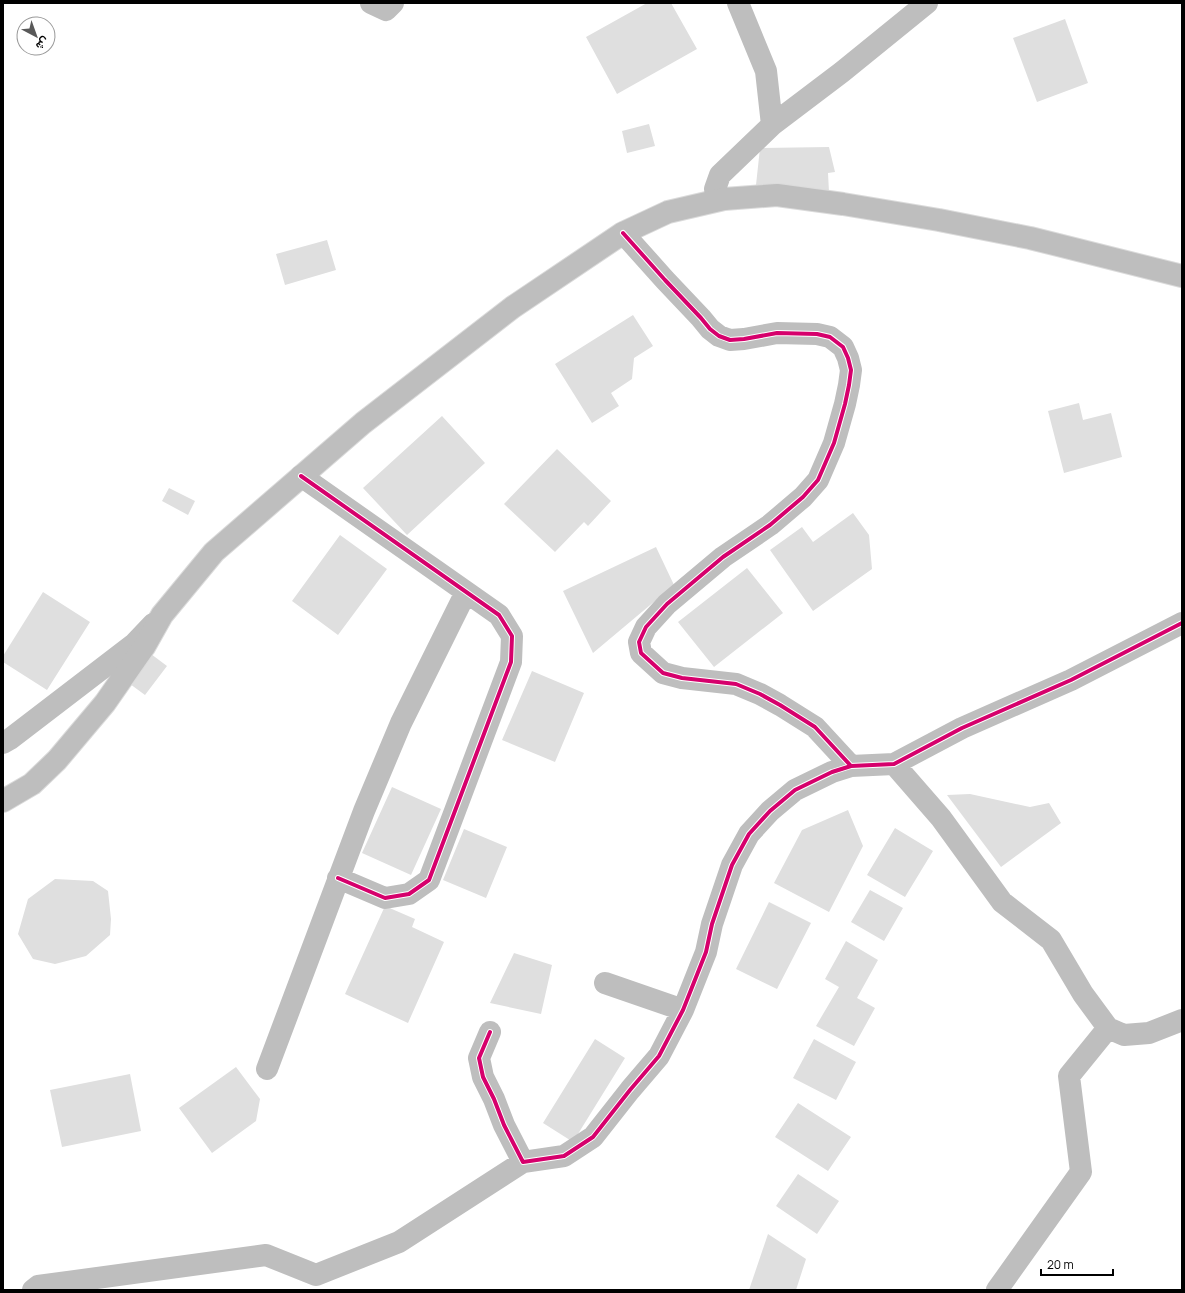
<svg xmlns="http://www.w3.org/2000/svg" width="1185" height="1293" viewBox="0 0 1185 1293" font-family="Manrope,Vazirmatn,sans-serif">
<rect width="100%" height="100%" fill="#fff"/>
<path fill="#dfdfdf" d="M647,3H671L697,49L617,94L586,37Z
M1065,19L1088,83L1037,102L1013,38Z
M649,124L655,146L627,153L622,131Z
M829,147L835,172L828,173L829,192L756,185L760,148Z
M327,240L336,270L285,285L276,254Z
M633,315L653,346L634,358L632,379L611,393L619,406L592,423L555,364Z
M1079,403L1083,420L1111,413L1122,457L1064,473L1048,411Z
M442,416L485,463L407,535L363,488Z
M557,449L611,501L588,526L584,522L555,552L504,504Z
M169,488L195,501L188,515L162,501Z
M853,513L869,535L872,569L813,611L770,550L802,527L813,542Z
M340,535L387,569L338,635L292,601Z
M656,547L674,585L593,653L563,591Z
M747,568L783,613L714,667L678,622Z
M43,592L90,622L47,690L3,662V656Z
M151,654L167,666L145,695L130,684Z
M532,671L584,693L555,762L502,740Z
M392,787L441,809L411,875L362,853Z
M970,794L1030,807L1049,803L1061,823L1001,867L947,795Z
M848,810L863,846L829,912L774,883L802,830Z
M895,828L933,851L905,897L867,875Z
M464,829L507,847L486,898L443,880Z
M55,879L93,881L108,891L111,919L110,935L86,956L55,964L33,959L18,934L28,899Z
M870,890L903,908L884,941L851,922Z
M769,902L811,923L777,989L736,969Z
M385,906L415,919L412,927L444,942L408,1023L345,994Z
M846,941L878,960L857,998L875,1008L854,1046L816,1026L839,987L825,979Z
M514,953L552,965L541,1014L490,1003Z
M595,1039L625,1058L573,1142L543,1123Z
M814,1039L856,1062L836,1100L793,1078Z
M236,1067L260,1099L256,1121L212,1153L179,1108Z
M130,1074L141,1131L62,1147L50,1090Z
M798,1103L851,1137L828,1171L775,1137Z
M798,1174L839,1201L817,1234L776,1206Z
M768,1234L806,1259L796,1290H749Z"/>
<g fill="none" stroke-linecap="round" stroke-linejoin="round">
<defs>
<path id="major" d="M3,801L32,784L57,760L105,703L144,647L162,615L214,552L363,423L513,307L623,233L668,212L724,199L777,195L843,204L939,220L1030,238L1182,276"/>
</defs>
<use href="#major" stroke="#dbdbdb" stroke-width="24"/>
<path stroke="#bebebe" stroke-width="22" d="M371,3L386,10L393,3
M772,125L842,72L927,3
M724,199L719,196L715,189L720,175L772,125L766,71L738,3
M623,233L665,280L701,318L710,329L719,336L730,340L744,339L777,333L817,334L830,337L843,347L848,358L851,370L849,385L845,404L834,443L818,480L803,497L770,525L723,557L667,604L646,627L639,642L641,653L663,673L682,678L736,684L760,694L780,705L815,727L851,766
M301,476L499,615L512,636L511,662L429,880L409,894L385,898L338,878
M3,743L10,739L134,644L153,624
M894,764L941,818L1002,902L1051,940L1083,994L1108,1028L1124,1035L1149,1033L1182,1020
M605,983L683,1010
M490,1032L479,1058L483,1077L494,1099L504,1125L523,1162L564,1156L593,1137L630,1090L659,1056L683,1010L706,952L712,924L732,865L749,834L770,811L795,790L832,772L851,766L894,764L962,728L1071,680L1182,623
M267,1069L364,811L401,723L466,592
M33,1290L38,1286L266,1255L316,1275L399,1242L523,1162
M997,1290L1081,1172L1069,1076L1108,1028"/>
<use href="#major" stroke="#bebebe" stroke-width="22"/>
<defs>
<path id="cycleway" d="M623,233L665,280L701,318L710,329L719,336L730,340L744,339L777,333L817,334L830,337L843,347L848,358L851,370L849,385L845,404L834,443L818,480L803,497L770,525L723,557L667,604L646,627L639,642L641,653L663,673L682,678L736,684L760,694L780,705L815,727L851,766
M301,476L499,615L512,636L511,662L429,880L409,894L385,898L338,878
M490,1032L479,1058L483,1077L494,1099L504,1125L523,1162L564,1156L593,1137L630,1090L659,1056L683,1010L706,952L712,924L732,865L749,834L770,811L795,790L832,772L851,766L894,764L962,728L1071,680L1182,623"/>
</defs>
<use href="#cycleway" stroke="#fff" stroke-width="6"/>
<use href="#cycleway" stroke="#d6006c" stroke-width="4"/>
</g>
<rect width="1185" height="1293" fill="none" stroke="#000000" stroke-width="8"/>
<g transform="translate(36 36) rotate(139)"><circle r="19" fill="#ffffff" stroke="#999999"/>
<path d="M0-3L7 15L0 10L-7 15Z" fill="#595959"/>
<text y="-6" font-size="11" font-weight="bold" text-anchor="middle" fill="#000000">ش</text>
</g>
<path d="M1041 1269v6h72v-6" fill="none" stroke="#000000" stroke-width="2"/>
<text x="1047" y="1269" font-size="12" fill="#000000" stroke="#ffffff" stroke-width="3" paint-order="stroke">20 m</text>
</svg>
